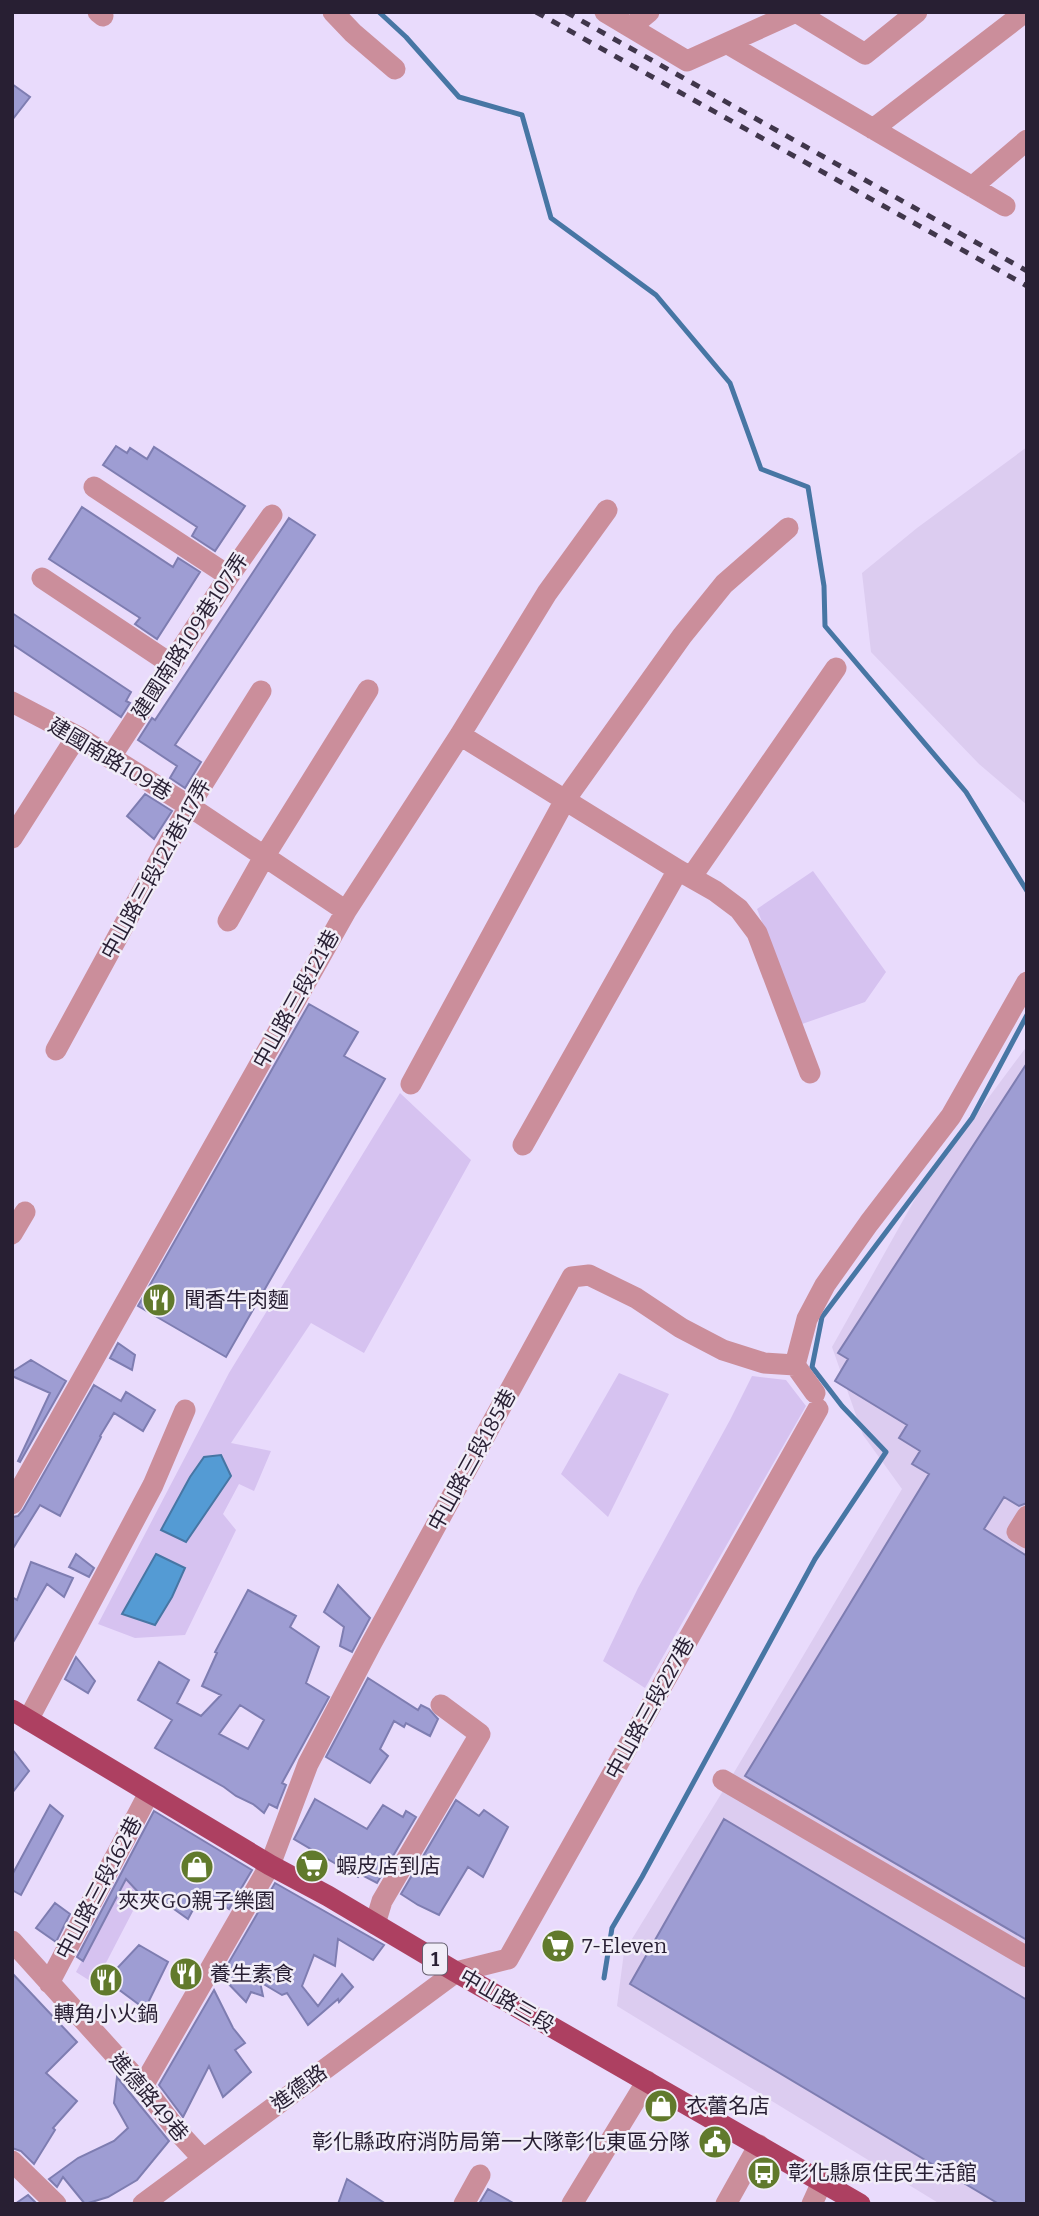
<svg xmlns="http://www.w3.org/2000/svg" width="1039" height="2216" viewBox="0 0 1039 2216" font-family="Bitter,'Noto Sans TC',serif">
<rect width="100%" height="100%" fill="#e9dbfc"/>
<path fill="#dcccf0" d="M1027,447V805L979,764L871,652L862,573L917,528Z
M1027,1046V2204H940L617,2006L624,1952L726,1786L902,1489L863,1435L832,1347L920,1190Z"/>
<path fill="#d6c2f0" d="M813,871L886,972L865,1002L802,1024L757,909Z
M400,1093L471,1160L364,1353L311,1323L231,1443L271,1451L254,1491L239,1484L223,1514L236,1530L185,1635L135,1638L98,1624L229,1373Z
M619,1373L669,1394L608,1517L561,1474Z
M752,1376L786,1380L806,1406L645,1688L603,1661L638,1588L730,1420Z
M155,1820L175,1830L95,1984L76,1972Z"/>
<path fill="#549bd4" stroke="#4776a4" stroke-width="2" d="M221,1455L231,1476L186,1542L161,1530L190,1477L204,1457Z
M156,1554L185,1568L172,1597L155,1625L122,1614Z"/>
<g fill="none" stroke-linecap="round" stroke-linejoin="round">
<path stroke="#4776a4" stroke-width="5" d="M379,12L406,37L459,97L522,115L551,218L656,295L730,383L761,469L808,487L824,586L825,626L966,792L1027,891
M604,1978L612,1928L642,1877L815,1559L886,1452L842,1406L812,1367L822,1317L972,1118L1027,1015"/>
</g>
<path fill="#9e9dd3" stroke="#7e7db1" stroke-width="2" fill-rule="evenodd" d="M12,84L30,97L12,120Z
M116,446L127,453L130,448L147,459L154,447L245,506L215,551L192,536L197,527L103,465Z
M82,507L173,567L178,558L200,572L157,639L135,624L140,618L49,559Z
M289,518L315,535L175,745L201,762L185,788L170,778L177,766L138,740L152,718L155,720Z
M12,613L131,692L126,701L130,703L121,717L12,644Z
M145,794L172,811L154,839L127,816Z
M309,1004L358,1032L344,1056L385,1079L226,1357L138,1306Z
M1027,1063V1503L1019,1506L1004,1497L984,1529L1027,1556V1940L745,1776L929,1474L912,1464L920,1451L899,1438L907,1425L835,1381L848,1359L838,1353Z
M118,1343L135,1355L132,1370L110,1358Z
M31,1360L66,1381L20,1462L18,1461L50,1393L12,1376V1372Z
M94,1385L121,1401L126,1392L155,1410L143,1431L114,1413L100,1436L101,1437L60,1516L40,1505L12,1550V1517L18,1516L23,1510Z
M76,1554L94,1568L89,1577L69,1567Z
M31,1562L73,1578L64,1597L47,1584L12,1644V1597L17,1600Z
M338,1585L370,1618L352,1652L340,1646L344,1627L324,1612Z
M248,1590L296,1616L290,1627L319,1647L306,1683L329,1697L282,1783L286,1785L278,1805L277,1808L269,1804L264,1813L253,1804L236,1796L224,1787L155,1748L172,1720L138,1700L159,1662L189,1680L177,1703L201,1716L221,1695L202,1686L217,1653L215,1652ZM240,1705L264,1720L248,1749L219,1734Z
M76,1657L95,1681L88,1693L65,1679Z
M368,1678L418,1710L421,1705L429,1709L438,1719L430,1736L406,1723L404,1727L394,1721L380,1749L388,1756L370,1783L326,1757Z
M12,1749L29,1771L12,1793Z
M315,1799L367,1829L383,1805L403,1817L406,1811L416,1817L377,1883L360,1874L358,1877L294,1839Z
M456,1800L479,1816L484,1810L508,1827L483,1877L468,1867L439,1915L418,1905L401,1894Z
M50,1805L63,1816L21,1895L12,1890V1875Z
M154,1811L252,1870L229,1909L203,1891L188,1919L157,1897L152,1907L126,1879L83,1961L77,1957Z
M724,1819L1027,2000V2204H999L630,1984Z
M275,1883L384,1945L373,1960L338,1939L335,1966L314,1955L302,1986L318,2006L342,1974L353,1987L339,2002L338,1999L308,2025L287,1993L282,1995L260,1982L263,1996L251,1992L246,2002L221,1976Z
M55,1903L70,1914L56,1942L36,1928Z
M139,1945L168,1962L145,2009L106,1980Z
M12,1973L77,2042L46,2073L77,2101L53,2128L55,2130L34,2164L21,2151L12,2148Z
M214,1990L233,2028L245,2043L235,2050L251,2072L223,2097L209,2066L183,2117L159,2085Z
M117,2077L169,2141L137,2180L108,2197L85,2204L63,2177L57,2187L49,2179L78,2158L114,2141L128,2128L114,2103Z
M347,2179L386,2204H338Z
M488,2189L515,2204H479Z
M28,2195L37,2204H15Z"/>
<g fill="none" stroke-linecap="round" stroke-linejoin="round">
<path stroke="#cb8e9b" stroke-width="21" d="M98,12L103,16
M333,12L353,33L395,69
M605,12L687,61L796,12
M796,12L865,54L917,12
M631,27L649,12
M728,44L1005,206
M873,129L1025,12
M972,187L1027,140
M94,487L229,576
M42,578L171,664
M12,702L77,736L189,806L346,911
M460,735L678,870L715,891L739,909L757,933L810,1073
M110,758L229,576L272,515
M12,838L77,736
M692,876L836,668
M228,921L264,857L368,690
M56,1050L189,806L261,691
M411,1084L565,800L682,636L724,584L788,528
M523,1145L678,870
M12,1234L25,1212
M815,1393L795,1365L807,1319L825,1285L869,1223L951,1116L1027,982
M12,1504L346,911L460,735L547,593L607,510
M1027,1516L1017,1532L1027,1538
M28,1720L153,1485L185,1410
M723,1780L1027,1957
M375,1924L382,1901L480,1734L441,1705
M12,1941L143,2086L179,2133L203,2159
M49,1983L149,1793
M143,2086L270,1865L308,1764L371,1644L572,1277L589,1275L636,1298L681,1328L723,1350L764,1363L795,1365
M12,2161L56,2204
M143,2204L456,1972L508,1959L818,1409
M464,2204L480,2175
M572,2204L647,2081
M726,2204L759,2145
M812,2204L822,2182"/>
<path stroke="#ad4061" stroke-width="21" d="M12,1710L270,1865L328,1896L456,1972L860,2204"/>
<path stroke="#40364b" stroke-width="5" stroke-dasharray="9 9" stroke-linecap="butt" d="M536,12L1027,286
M566,12L1027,271"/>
</g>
<defs>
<symbol id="restaurant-disc" viewBox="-11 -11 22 22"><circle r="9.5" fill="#617a2c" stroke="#f1edf8"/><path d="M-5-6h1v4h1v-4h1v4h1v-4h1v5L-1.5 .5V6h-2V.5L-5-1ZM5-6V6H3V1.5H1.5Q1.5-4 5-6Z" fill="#fff"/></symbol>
<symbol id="supermarket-disc" viewBox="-11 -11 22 22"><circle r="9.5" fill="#617a2c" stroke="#f1edf8"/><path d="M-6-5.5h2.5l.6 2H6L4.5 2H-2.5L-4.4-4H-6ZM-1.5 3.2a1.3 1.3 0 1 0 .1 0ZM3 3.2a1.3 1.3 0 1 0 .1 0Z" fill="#fff"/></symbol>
<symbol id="shop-disc" viewBox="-11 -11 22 22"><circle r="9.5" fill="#617a2c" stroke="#f1edf8"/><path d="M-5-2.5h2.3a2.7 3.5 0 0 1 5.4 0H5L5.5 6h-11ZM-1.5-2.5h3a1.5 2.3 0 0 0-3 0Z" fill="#fff"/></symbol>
<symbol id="civic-disc" viewBox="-11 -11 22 22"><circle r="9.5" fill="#617a2c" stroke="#f1edf8"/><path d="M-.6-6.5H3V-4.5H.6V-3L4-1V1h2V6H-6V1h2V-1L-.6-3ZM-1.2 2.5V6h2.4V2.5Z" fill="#fff"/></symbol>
<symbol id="bus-disc" viewBox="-11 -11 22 22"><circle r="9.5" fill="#617a2c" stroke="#f1edf8"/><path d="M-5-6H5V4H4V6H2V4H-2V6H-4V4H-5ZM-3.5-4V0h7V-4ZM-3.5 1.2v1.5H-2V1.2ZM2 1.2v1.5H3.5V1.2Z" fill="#fff"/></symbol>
</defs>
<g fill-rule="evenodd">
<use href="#restaurant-disc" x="140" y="1281" width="38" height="38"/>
<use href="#supermarket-disc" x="293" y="1847" width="38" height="38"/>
<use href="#shop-disc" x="178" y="1848" width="38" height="38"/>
<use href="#supermarket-disc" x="539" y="1927" width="38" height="38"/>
<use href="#restaurant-disc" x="167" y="1955" width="38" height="38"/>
<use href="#restaurant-disc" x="87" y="1961" width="38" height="38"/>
<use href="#shop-disc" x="642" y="2087" width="38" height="38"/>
<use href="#civic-disc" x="696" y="2123" width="38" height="38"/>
<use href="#bus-disc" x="745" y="2154" width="38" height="38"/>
</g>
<g text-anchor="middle" stroke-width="5" stroke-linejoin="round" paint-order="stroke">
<rect fill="#f1edf8" stroke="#645d6e" stroke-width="2" x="423" y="1943.5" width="24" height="31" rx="5"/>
<g font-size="19" font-weight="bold" fill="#281f33">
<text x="435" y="1966">1</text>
</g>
<g font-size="21" fill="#281f33" stroke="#f1edf8">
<text transform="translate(190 636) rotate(-57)" y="7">建國南路109巷107弄</text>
<text transform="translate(110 759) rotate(31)" y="7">建國南路109巷</text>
<text transform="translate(156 869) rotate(-61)" y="7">中山路三段121巷117弄</text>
<text transform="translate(296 999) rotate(-61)" y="7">中山路三段121巷</text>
<text transform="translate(472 1460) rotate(-61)" y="7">中山路三段185巷</text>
<text transform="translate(650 1708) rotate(-61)" y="7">中山路三段227巷</text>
<text transform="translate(99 1888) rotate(-62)" y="7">中山路三段162巷</text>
<text transform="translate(507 2001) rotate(30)" y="7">中山路三段</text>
<text transform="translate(299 2088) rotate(-36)" y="7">進德路</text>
<text transform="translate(149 2097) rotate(50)" y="7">進德路49巷</text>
</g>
<g font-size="21" fill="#281f33" stroke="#f1edf8" text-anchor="start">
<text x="184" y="1307">聞香牛肉麵</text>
<text x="336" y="1873">蝦皮店到店</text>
<text x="197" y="1908" text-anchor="middle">夾夾GO親子樂園</text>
<text x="582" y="1953">7-Eleven</text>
<text x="210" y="1981">養生素食</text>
<text x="106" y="2021" text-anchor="middle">轉角小火鍋</text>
<text x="686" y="2113">衣蕾名店</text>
<text x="690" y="2149" text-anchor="end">彰化縣政府消防局第一大隊彰化東區分隊</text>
<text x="788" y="2180">彰化縣原住民生活館</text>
</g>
</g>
<rect width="1039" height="2216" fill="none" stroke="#281f33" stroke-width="28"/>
</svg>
